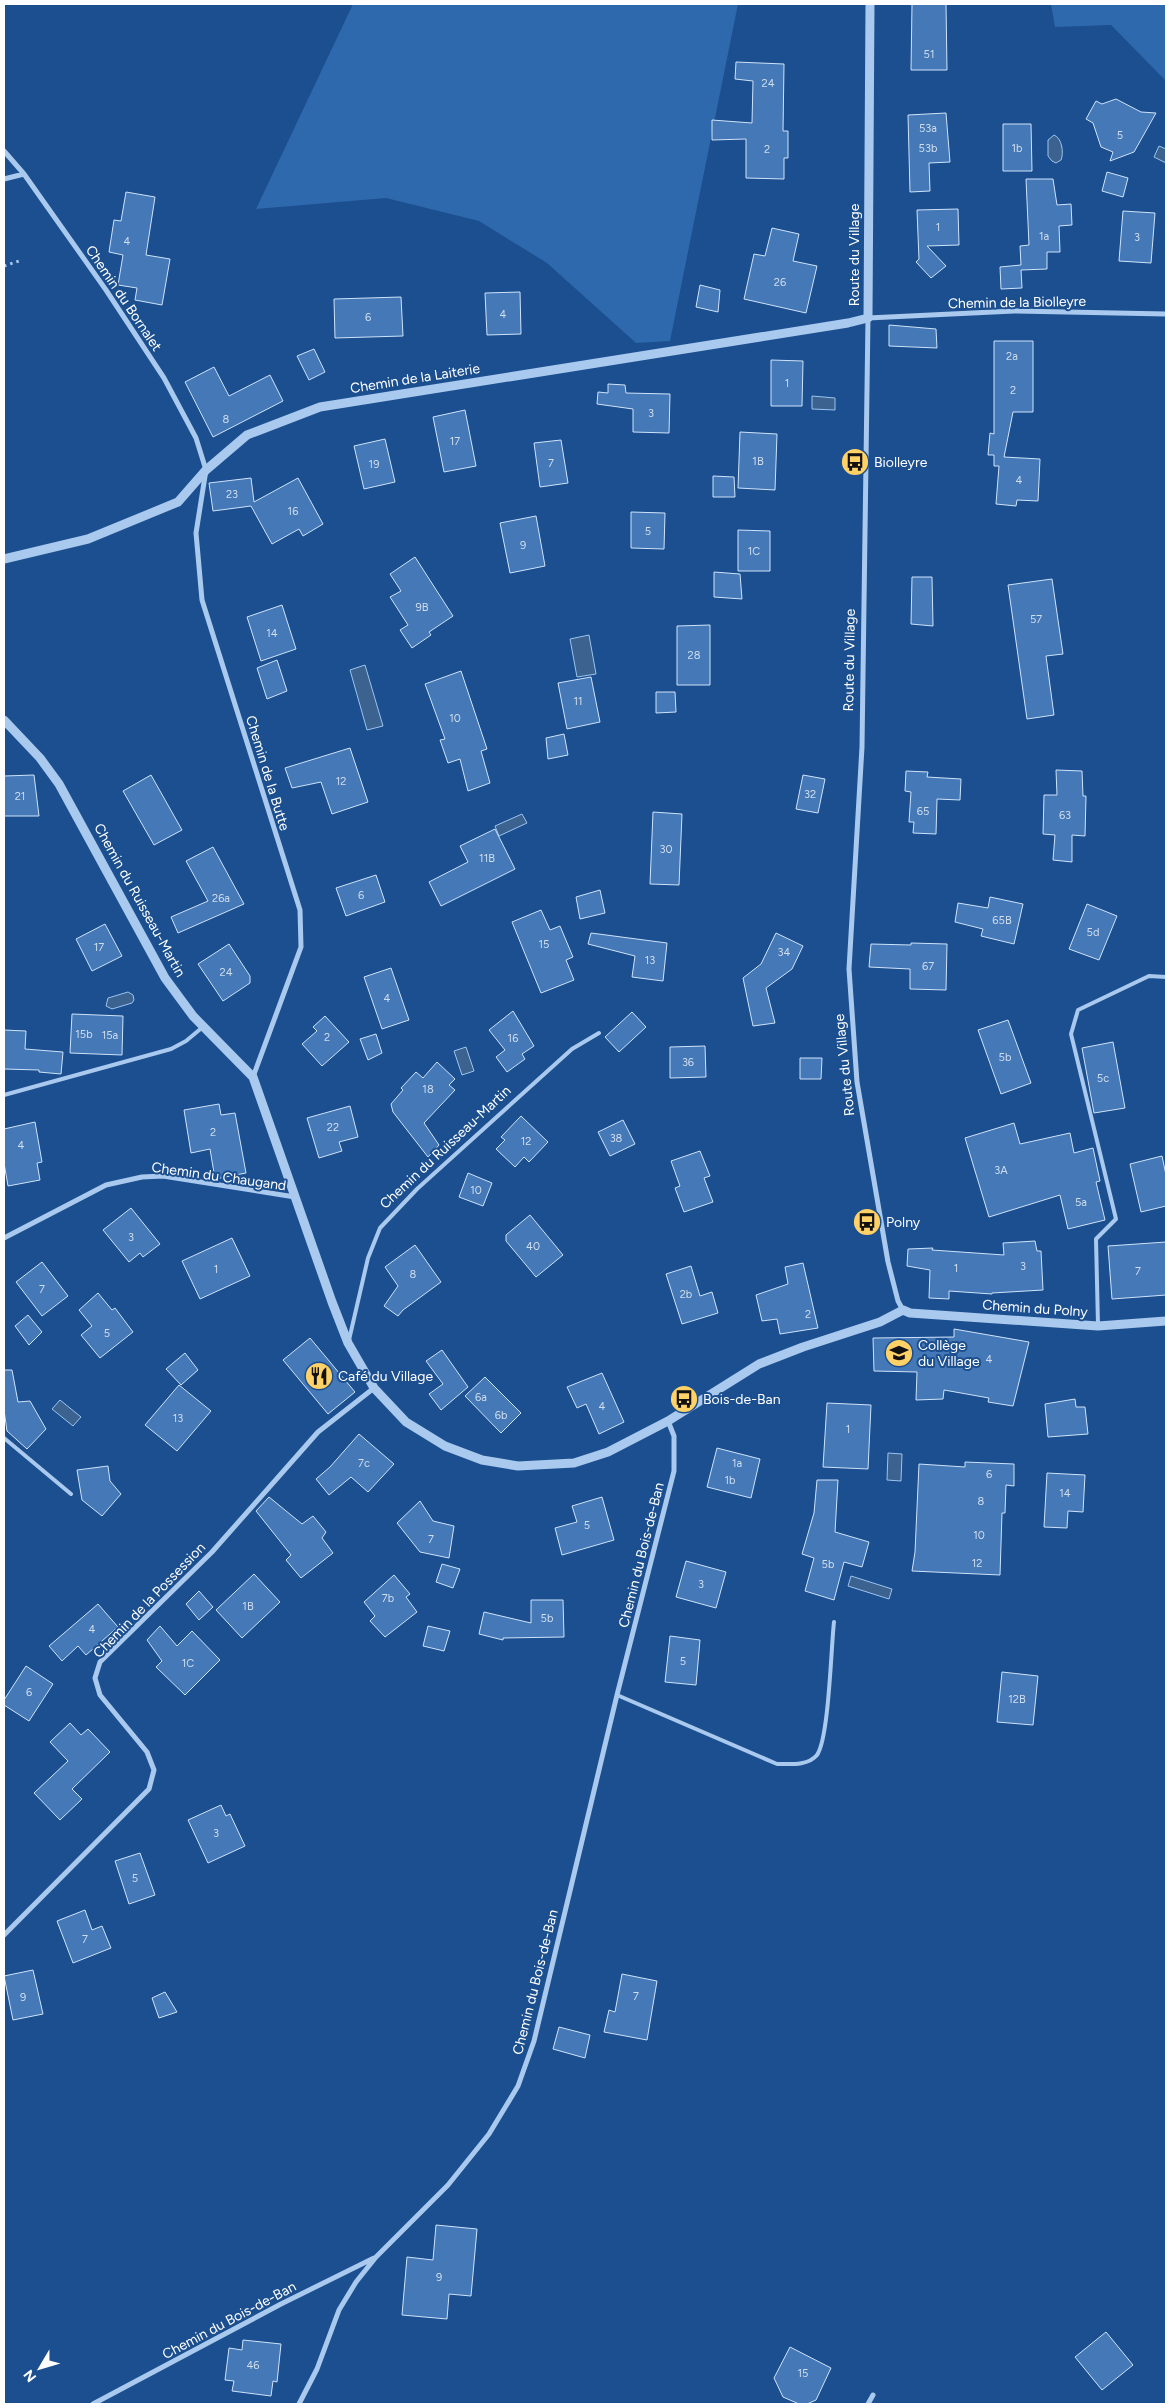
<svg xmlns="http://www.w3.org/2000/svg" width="1170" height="2408" viewBox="0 0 1170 2408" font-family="Figtree,sans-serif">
<rect width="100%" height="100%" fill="#1b4f8f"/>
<path fill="#2e69ad" d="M353,4H738L670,341L636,343L547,263L479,221L386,198L256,209Z
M1051,4H1166V81L1111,25L1055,27Z"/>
<path fill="#3c6290" stroke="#9cc4f0" d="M1054,135C1062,138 1064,153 1061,160L1056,163L1052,161L1048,156V140Z
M1159,146L1166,149V163L1154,157Z
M812,396L835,398V410L812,409Z
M589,635L596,674L577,677L570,639Z
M365,665L383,726L367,730L350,670Z
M522,814L527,823L499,836L495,826Z
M128,992L133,995L134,1000L132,1003L112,1009L106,1006L108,998Z
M466,1047L474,1071L462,1075L454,1051Z
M60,1400L81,1417L73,1426L52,1409Z
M888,1453L902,1454L901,1481L887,1480Z
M851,1576L892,1589L889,1599L848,1586Z"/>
<path fill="#4478b7" stroke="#cfe3fa" d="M912,4H946L947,70H911Z
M736,62L784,64L783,131H788V158H784V179L746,178V139L712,140V120L752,123L753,81L735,79Z
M1116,99L1141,112L1156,113L1134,152L1110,161L1113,152L1101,147L1093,123L1086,119L1096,101L1102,104Z
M946,113L950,162L929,163L930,191L910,192L908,115Z
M1003,124H1031L1032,171H1003Z
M1107,172L1128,178L1123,197L1102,191Z
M1026,179H1053L1057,205L1071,204L1072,225L1059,226L1060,252H1047V269L1021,270L1022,288L1001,289L1000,267L1021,265L1020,246L1029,245Z
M126,192L155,197L146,255L170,259L162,305L135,300L137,288L118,285L123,255L109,252L114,220L121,221Z
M958,209L959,245L927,246L946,266L931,278L916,262L919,259L917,210Z
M1123,211L1155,213L1151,263L1119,261Z
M772,228L799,234L793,261L817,266L806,313L744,299L754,254L765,256Z
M700,285L720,290L718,312L696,307Z
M520,292L521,334L487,335L485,293Z
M401,297L403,336L335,338L334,299Z
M889,325L936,329L937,348L889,346Z
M994,341H1033V412H1013L1004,457L1040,459L1038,501L1017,500L1016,506L996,504L999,466H994V455H988L990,433L994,434Z
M314,349L325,372L309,380L297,356Z
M771,360L803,361L802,406H771Z
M214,367L229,396L270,375L283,401L213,437L185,382Z
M608,384L625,385L626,393L670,394L669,433L633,432V409L597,404L598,392L608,393Z
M465,410L476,466L444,472L433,417Z
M740,432L777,434L775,490L738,488Z
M385,439L395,482L364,489L354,446Z
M561,440L568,483L540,487L534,443Z
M713,476L734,477L735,497H713Z
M251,478L254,502L298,478L323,524L303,536L299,529L272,544L251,506L213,511L209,483Z
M631,512L665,513L664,549L631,548Z
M536,516L545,566L510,573L500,523Z
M738,530L770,531V571H738Z
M415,557L453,616L429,632L431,635L412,648L400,630L408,625L390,597L401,591L390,574Z
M714,572L740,574L742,599L714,597Z
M912,577H932L933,626L911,624Z
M1052,579L1063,654L1046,656L1054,715L1027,719L1008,585Z
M282,605L296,649L261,661L247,617Z
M710,625V685H677V626Z
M277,660L287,691L267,699L257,668Z
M461,671L487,749L481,751L490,783L468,791L460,759L448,763L440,740L445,739L425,684Z
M591,677L600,722L567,729L558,683Z
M656,692H675L676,712L656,713Z
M564,734L568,755L548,759L546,738Z
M350,748L368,802L332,814L321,782L292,788L285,768Z
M1056,770L1082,771L1083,796H1086L1085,836L1072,835V862L1053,860L1055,835L1043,834L1044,795H1057Z
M906,771L928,772L927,777L961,779L960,800L937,799L936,834L913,833L914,822H909L911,792L905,791Z
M34,775L39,816H4V776Z
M151,775L182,830L154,845L123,791Z
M803,775L825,779L818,813L796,809Z
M653,812L682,814L679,885L650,884Z
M495,829L515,869L441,906L429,882L468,862L460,846Z
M213,847L244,904L178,933L171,917L208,901L186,861Z
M376,875L385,902L346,916L336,888Z
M600,890L605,913L580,919L576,897Z
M990,897L1023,904L1014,944L981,936L983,929L955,922L958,903L988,908Z
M1087,904L1117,916L1099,960L1069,949Z
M541,910L550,930L560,926L573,957L566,960L574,980L541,993L512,922Z
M105,924L122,956L92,971L76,939Z
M591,933L667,943L663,981L632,977L635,956L588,944Z
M776,933L803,946L792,969L766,988L775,1023L753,1026L743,978L761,964Z
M911,943L947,944L946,990L910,989V969L869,967L871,944L911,945Z
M229,944L250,976V983L223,1001L198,964Z
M391,968L409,1020L382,1029L364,977Z
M513,1011L534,1046L522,1054L525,1059L507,1072L496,1057L505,1050L489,1030Z
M632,1012L646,1027L619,1052L605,1037Z
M72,1014L123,1016L122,1055L70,1053Z
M325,1016L349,1042L322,1066L302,1044L317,1031L313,1027Z
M1008,1020L1031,1083L1001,1094L978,1030Z
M4,1030L26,1031L25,1049L63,1052L61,1074L39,1072V1070L4,1069Z
M376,1034L382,1053L368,1060L360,1039Z
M1113,1042L1125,1108L1094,1113L1082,1048Z
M705,1046L706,1077L670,1078V1047Z
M800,1058H822L821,1079H800Z
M437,1062L455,1079L449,1085L455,1090L424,1123L439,1145L428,1157L393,1112L391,1104L403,1090L401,1088L416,1072L423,1078Z
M219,1104L221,1115L235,1113L246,1173L215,1179L210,1149L191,1153L184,1110Z
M350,1106L358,1137L339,1142L342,1151L319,1158L307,1118Z
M521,1116L548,1142L529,1162L524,1157L515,1167L496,1149L505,1140L501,1137Z
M623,1120L635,1144L610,1156L598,1132Z
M35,1122L42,1162L37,1163L40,1180L8,1186L4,1163V1129Z
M1014,1123L1020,1144L1070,1133L1074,1153L1093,1148L1100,1181L1096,1182L1105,1220L1068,1229L1060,1195L989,1217L965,1138Z
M700,1151L710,1176L704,1178L713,1202L684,1212L675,1188L680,1186L671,1161Z
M1162,1156L1166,1175V1206L1141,1212L1130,1164Z
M468,1173L492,1183L483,1206L459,1197Z
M131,1208L160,1244L143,1257L140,1253L129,1262L103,1230Z
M530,1215L563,1255L536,1277L506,1241V1235Z
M232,1238L250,1276L200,1299L182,1261Z
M1035,1241L1037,1251H1041L1043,1290L992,1293V1294L949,1291V1299L929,1298L930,1270L907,1266L908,1249L933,1248L932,1250L1004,1255L1003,1243Z
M1166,1242V1295L1112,1299L1108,1246Z
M415,1245L441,1282L403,1310L398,1316L384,1306L398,1286L385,1267Z
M42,1262L68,1296L42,1316L16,1282Z
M803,1263L818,1328L780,1334L777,1319L762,1321L756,1295L788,1284L785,1267Z
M691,1266L700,1296L712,1292L718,1313L682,1324L666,1274Z
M98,1293L112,1310L115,1308L133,1332L100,1358L81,1335L92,1326L79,1310Z
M28,1315L42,1332L29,1345L15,1326Z
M954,1329L1029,1342L1013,1406L988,1402L989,1398L944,1390L943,1399L916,1400L917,1372L874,1371L873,1338L954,1337Z
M310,1338L355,1392L328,1414L283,1360Z
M442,1350L468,1387L441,1410L429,1394L443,1384L426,1361Z
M185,1353L198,1370L181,1385L166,1369Z
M4,1370H12L18,1402L30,1401L46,1429L27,1449L7,1431L4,1410Z
M602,1373L624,1422L599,1434L586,1404L577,1408L567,1387Z
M485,1377L521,1413L501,1433L465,1396Z
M179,1385L211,1411L177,1451L145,1425Z
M1075,1399L1076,1407H1085L1088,1434L1048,1437L1045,1404Z
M827,1403L871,1405L868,1469L823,1467Z
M359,1434L394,1464L368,1492L351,1477L329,1495L316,1479L330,1467Z
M717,1448L760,1459L751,1498L707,1487Z
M965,1462L1014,1464V1486L1006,1485L1005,1513H1002L1000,1575L912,1571L915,1552L919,1464L965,1467Z
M108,1466L110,1481L121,1494L102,1516L82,1500L77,1470Z
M1047,1473L1085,1475L1083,1512L1068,1511L1067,1528L1044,1527Z
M817,1480H838L835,1532L869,1542L862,1567L844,1562L834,1600L805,1591L814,1558L802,1554L814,1513Z
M269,1497L302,1524L313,1516L326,1532L322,1538L333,1553L301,1578L286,1560L291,1555L256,1511Z
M602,1497L614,1540L562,1555L555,1528L577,1522L572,1506Z
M420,1501L433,1521L454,1526L449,1558L420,1552L397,1523Z
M686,1561L726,1572L716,1608L676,1597Z
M442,1564L460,1569L453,1588L436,1582Z
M254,1574L280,1602L242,1638L216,1610Z
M394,1575L410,1594L406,1597L417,1612L385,1637L370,1621L375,1616L364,1602Z
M199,1591L213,1607L199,1620L186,1604Z
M531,1600H563L564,1637L503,1638V1640L479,1634L484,1612L531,1623Z
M98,1604L118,1627L86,1655L78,1646L62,1661L49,1646Z
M160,1626L177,1646L192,1631L220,1660L185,1695L156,1667L162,1661L147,1640Z
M428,1626L450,1631L444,1651L423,1646Z
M670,1636L700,1640L696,1685L665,1682Z
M26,1666L53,1684L29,1721L4,1705V1700Z
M1002,1672L1038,1676L1033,1725L997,1722Z
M70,1723L81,1735L88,1729L110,1752L72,1789L82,1799L60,1820L34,1793L68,1761L50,1742Z
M221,1805L226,1816L230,1814L245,1846L208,1863L188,1820Z
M140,1853L155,1895L129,1904L115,1861Z
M85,1910L92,1930L102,1926L111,1948L73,1963L57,1921Z
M33,1970L43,2014L13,2020L4,1976Z
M622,1974L657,1981L647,2040L604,2032L609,2010L615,2012Z
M165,1992L177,2012L159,2018L152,1998Z
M559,2027L590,2035L585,2058L553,2049Z
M436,2225L477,2229L471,2296L449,2294L447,2319L402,2315L407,2257L433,2260Z
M1106,2332L1133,2365L1102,2390L1075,2357Z
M243,2340L281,2344L277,2382L273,2381L271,2396L232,2391L234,2381L225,2380L229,2348L242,2350Z
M790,2347L831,2368L816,2400L807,2404H799L783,2397L774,2378Z"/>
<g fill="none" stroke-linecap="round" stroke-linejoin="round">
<path stroke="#a9c9ee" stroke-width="3" stroke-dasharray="2.5 4" stroke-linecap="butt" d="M4,266L22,260"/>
<path stroke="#a9c9ee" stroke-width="4" d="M4,1095L171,1049L186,1041L204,1026
M1098,1325L1096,1239L1116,1219L1071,1034L1078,1010L1149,976L1166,977
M349,1340L368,1258L380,1228L417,1189L572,1049L599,1033
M4,1438L71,1494
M617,1695L777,1764C790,1764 808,1766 817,1755C829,1738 831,1647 834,1622"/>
<path stroke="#a9c9ee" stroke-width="5" d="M4,151L24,174L106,290L164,378L196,438L206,470L196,533L202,600L300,910L301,947L253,1077
M4,179L24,174
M4,1238L106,1185L142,1177L163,1176L295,1197
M903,1310L898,1301L888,1262L857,1082L849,969L862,747L868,318L1014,311L1166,314
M4,1935L149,1789L154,1770L147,1752L100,1695L95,1678L100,1662L212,1552L318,1432L374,1388
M93,2404L281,2304L374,2258
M299,2404L317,2369L339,2310L356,2282L376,2257L448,2185L489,2134L518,2086L534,2041L617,1695L674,1471V1436L668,1421
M868,2404L873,2395"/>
<path stroke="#a9c9ee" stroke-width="9" d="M4,559L88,539L178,502L206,470L247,435L320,407L848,323L868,318L870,4
M4,720L40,758L59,784L165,978L193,1016L253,1077L332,1302L348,1343L374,1388L406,1422L445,1446L482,1460L518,1466L574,1463L608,1452L668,1421L759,1364L803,1347L880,1322L903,1310L910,1313L1098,1326L1166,1321"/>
</g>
<defs>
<symbol id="bus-disc" viewBox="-11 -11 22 22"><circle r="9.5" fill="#ffd166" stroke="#1b4f8f"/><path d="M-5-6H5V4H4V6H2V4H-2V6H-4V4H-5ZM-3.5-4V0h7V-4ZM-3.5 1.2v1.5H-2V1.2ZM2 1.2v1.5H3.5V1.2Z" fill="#111"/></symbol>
<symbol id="school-disc" viewBox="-11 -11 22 22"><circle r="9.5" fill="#ffd166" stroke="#1b4f8f"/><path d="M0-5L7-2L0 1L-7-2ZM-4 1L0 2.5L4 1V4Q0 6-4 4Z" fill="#111"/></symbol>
<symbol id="restaurant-disc" viewBox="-11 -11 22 22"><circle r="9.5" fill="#ffd166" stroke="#1b4f8f"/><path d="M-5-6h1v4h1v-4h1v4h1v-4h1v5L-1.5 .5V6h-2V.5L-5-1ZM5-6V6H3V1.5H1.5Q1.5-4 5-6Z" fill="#111"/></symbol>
</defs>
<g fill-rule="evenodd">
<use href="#bus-disc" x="839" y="446" width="32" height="32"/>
<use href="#bus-disc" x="851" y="1206" width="32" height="32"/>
<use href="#school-disc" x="883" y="1337" width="32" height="32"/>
<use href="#restaurant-disc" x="303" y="1360" width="32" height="32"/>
<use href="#bus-disc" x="668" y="1383" width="32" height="32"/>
</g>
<g text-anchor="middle" stroke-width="4" stroke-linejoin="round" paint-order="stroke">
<g font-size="11" fill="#d0dded">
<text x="929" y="58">51</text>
<text x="768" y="87">24</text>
<text x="928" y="132">53a</text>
<text x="1120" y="139">5</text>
<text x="928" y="152">53b</text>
<text x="1017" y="152">1b</text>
<text x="767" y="153">2</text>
<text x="938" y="231">1</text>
<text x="1044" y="240">1a</text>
<text x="1137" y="241">3</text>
<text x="127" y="245">4</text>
<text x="780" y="286">26</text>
<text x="503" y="318">4</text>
<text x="368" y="321">6</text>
<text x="1012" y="360">2a</text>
<text x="787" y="387">1</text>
<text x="1013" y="394">2</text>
<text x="651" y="417">3</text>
<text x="226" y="423">8</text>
<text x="455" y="445">17</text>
<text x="758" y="465">1B</text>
<text x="551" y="467">7</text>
<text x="374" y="468">19</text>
<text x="1019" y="484">4</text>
<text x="232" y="498">23</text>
<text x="293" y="515">16</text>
<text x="648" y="535">5</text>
<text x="523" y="549">9</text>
<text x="754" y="555">1C</text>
<text x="422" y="611">9B</text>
<text x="1036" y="623">57</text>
<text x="272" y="637">14</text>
<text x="694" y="659">28</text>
<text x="578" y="705">11</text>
<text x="455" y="722">10</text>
<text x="341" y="785">12</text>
<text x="810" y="798">32</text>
<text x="20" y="800">21</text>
<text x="923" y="815">65</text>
<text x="1065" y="819">63</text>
<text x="666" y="853">30</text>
<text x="487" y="862">11B</text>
<text x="361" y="899">6</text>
<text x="221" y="902">26a</text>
<text x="1002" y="924">65B</text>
<text x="1093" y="936">5d</text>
<text x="544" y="948">15</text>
<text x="99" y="951">17</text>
<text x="784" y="956">34</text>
<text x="650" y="964">13</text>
<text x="928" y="970">67</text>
<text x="226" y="976">24</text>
<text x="387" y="1002">4</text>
<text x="84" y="1038">15b</text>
<text x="110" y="1039">15a</text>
<text x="327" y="1041">2</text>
<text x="513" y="1042">16</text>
<text x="1005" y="1061">5b</text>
<text x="688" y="1066">36</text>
<text x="1103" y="1082">5c</text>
<text x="428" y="1093">18</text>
<text x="333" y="1131">22</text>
<text x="213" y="1136">2</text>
<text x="616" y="1142">38</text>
<text x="526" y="1145">12</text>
<text x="21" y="1149">4</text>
<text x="1001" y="1174">3A</text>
<text x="476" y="1194">10</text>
<text x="1081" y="1206">5a</text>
<text x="131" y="1241">3</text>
<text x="533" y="1250">40</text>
<text x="1023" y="1270">3</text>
<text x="956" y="1272">1</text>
<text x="216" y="1273">1</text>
<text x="1138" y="1275">7</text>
<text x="413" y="1278">8</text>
<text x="42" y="1293">7</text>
<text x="686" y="1298">2b</text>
<text x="808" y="1318">2</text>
<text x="107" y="1337">5</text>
<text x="989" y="1363">4</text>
<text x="481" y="1401">6a</text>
<text x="602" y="1410">4</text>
<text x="501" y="1419">6b</text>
<text x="178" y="1422">13</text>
<text x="848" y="1433">1</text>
<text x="364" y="1467">7c</text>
<text x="737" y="1467">1a</text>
<text x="989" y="1478">6</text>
<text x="730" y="1484">1b</text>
<text x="1065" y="1497">14</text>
<text x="981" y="1505">8</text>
<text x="587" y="1529">5</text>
<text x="979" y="1539">10</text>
<text x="431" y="1543">7</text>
<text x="977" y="1567">12</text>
<text x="828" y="1568">5b</text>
<text x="701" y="1588">3</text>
<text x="388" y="1602">7b</text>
<text x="248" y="1610">1B</text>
<text x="547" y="1622">5b</text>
<text x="92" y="1633">4</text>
<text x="683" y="1665">5</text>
<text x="188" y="1667">1C</text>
<text x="29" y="1696">6</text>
<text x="1017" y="1703">12B</text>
<text x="216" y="1837">3</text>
<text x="135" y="1882">5</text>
<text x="85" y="1943">7</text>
<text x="636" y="2000">7</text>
<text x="23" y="2001">9</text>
<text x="439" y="2281">9</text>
<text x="253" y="2369">46</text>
<text x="803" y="2377">15</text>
</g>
<g font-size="14" fill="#fff" stroke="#1b4f8f">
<text transform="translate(854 255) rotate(-90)" y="5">Route du Village</text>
<text transform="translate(124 298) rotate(56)" y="5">Chemin du Bornalet</text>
<text transform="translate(1017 302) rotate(-1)" y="5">Chemin de la Biolleyre</text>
<text transform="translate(415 378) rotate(-9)" y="5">Chemin de la Laiterie</text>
<text transform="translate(849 660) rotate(-89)" y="5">Route du Village</text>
<text transform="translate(268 773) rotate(73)" y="5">Chemin de la Butte</text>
<text transform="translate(140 900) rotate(61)" y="5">Chemin du Ruisseau-Martin</text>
<text transform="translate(844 1065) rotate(-96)" y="5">Route du Village</text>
<text transform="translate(445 1147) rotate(-43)" y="5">Chemin du Ruisseau-Martin</text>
<text transform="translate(219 1176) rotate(8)" y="5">Chemin du Chaugand</text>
<text transform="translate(1035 1308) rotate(4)" y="5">Chemin du Polny</text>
<text transform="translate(641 1555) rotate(-76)" y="5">Chemin du Bois-de-Ban</text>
<text transform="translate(149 1600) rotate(-46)" y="5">Chemin de la Possession</text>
<text transform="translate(535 1982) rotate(-76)" y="5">Chemin du Bois-de-Ban</text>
<text transform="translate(229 2320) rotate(-28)" y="5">Chemin du Bois-de-Ban</text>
</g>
<g font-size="14" fill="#fff" stroke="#1b4f8f" text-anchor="start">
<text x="874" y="467">Biolleyre</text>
<text x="886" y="1227">Polny</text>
<text x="918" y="1350">Collège<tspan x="918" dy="16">du Village</tspan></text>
<text x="338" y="1381">Café du Village</text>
<text x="703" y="1404">Bois-de-Ban</text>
</g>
</g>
<rect width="1170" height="2408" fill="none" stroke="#ffffff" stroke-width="10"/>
<g transform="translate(40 2368) rotate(232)" stroke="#1b4f8f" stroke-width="4" paint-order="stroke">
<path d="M0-4L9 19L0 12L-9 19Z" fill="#ffffff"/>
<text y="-8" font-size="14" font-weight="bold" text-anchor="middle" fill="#ffffff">N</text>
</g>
</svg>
